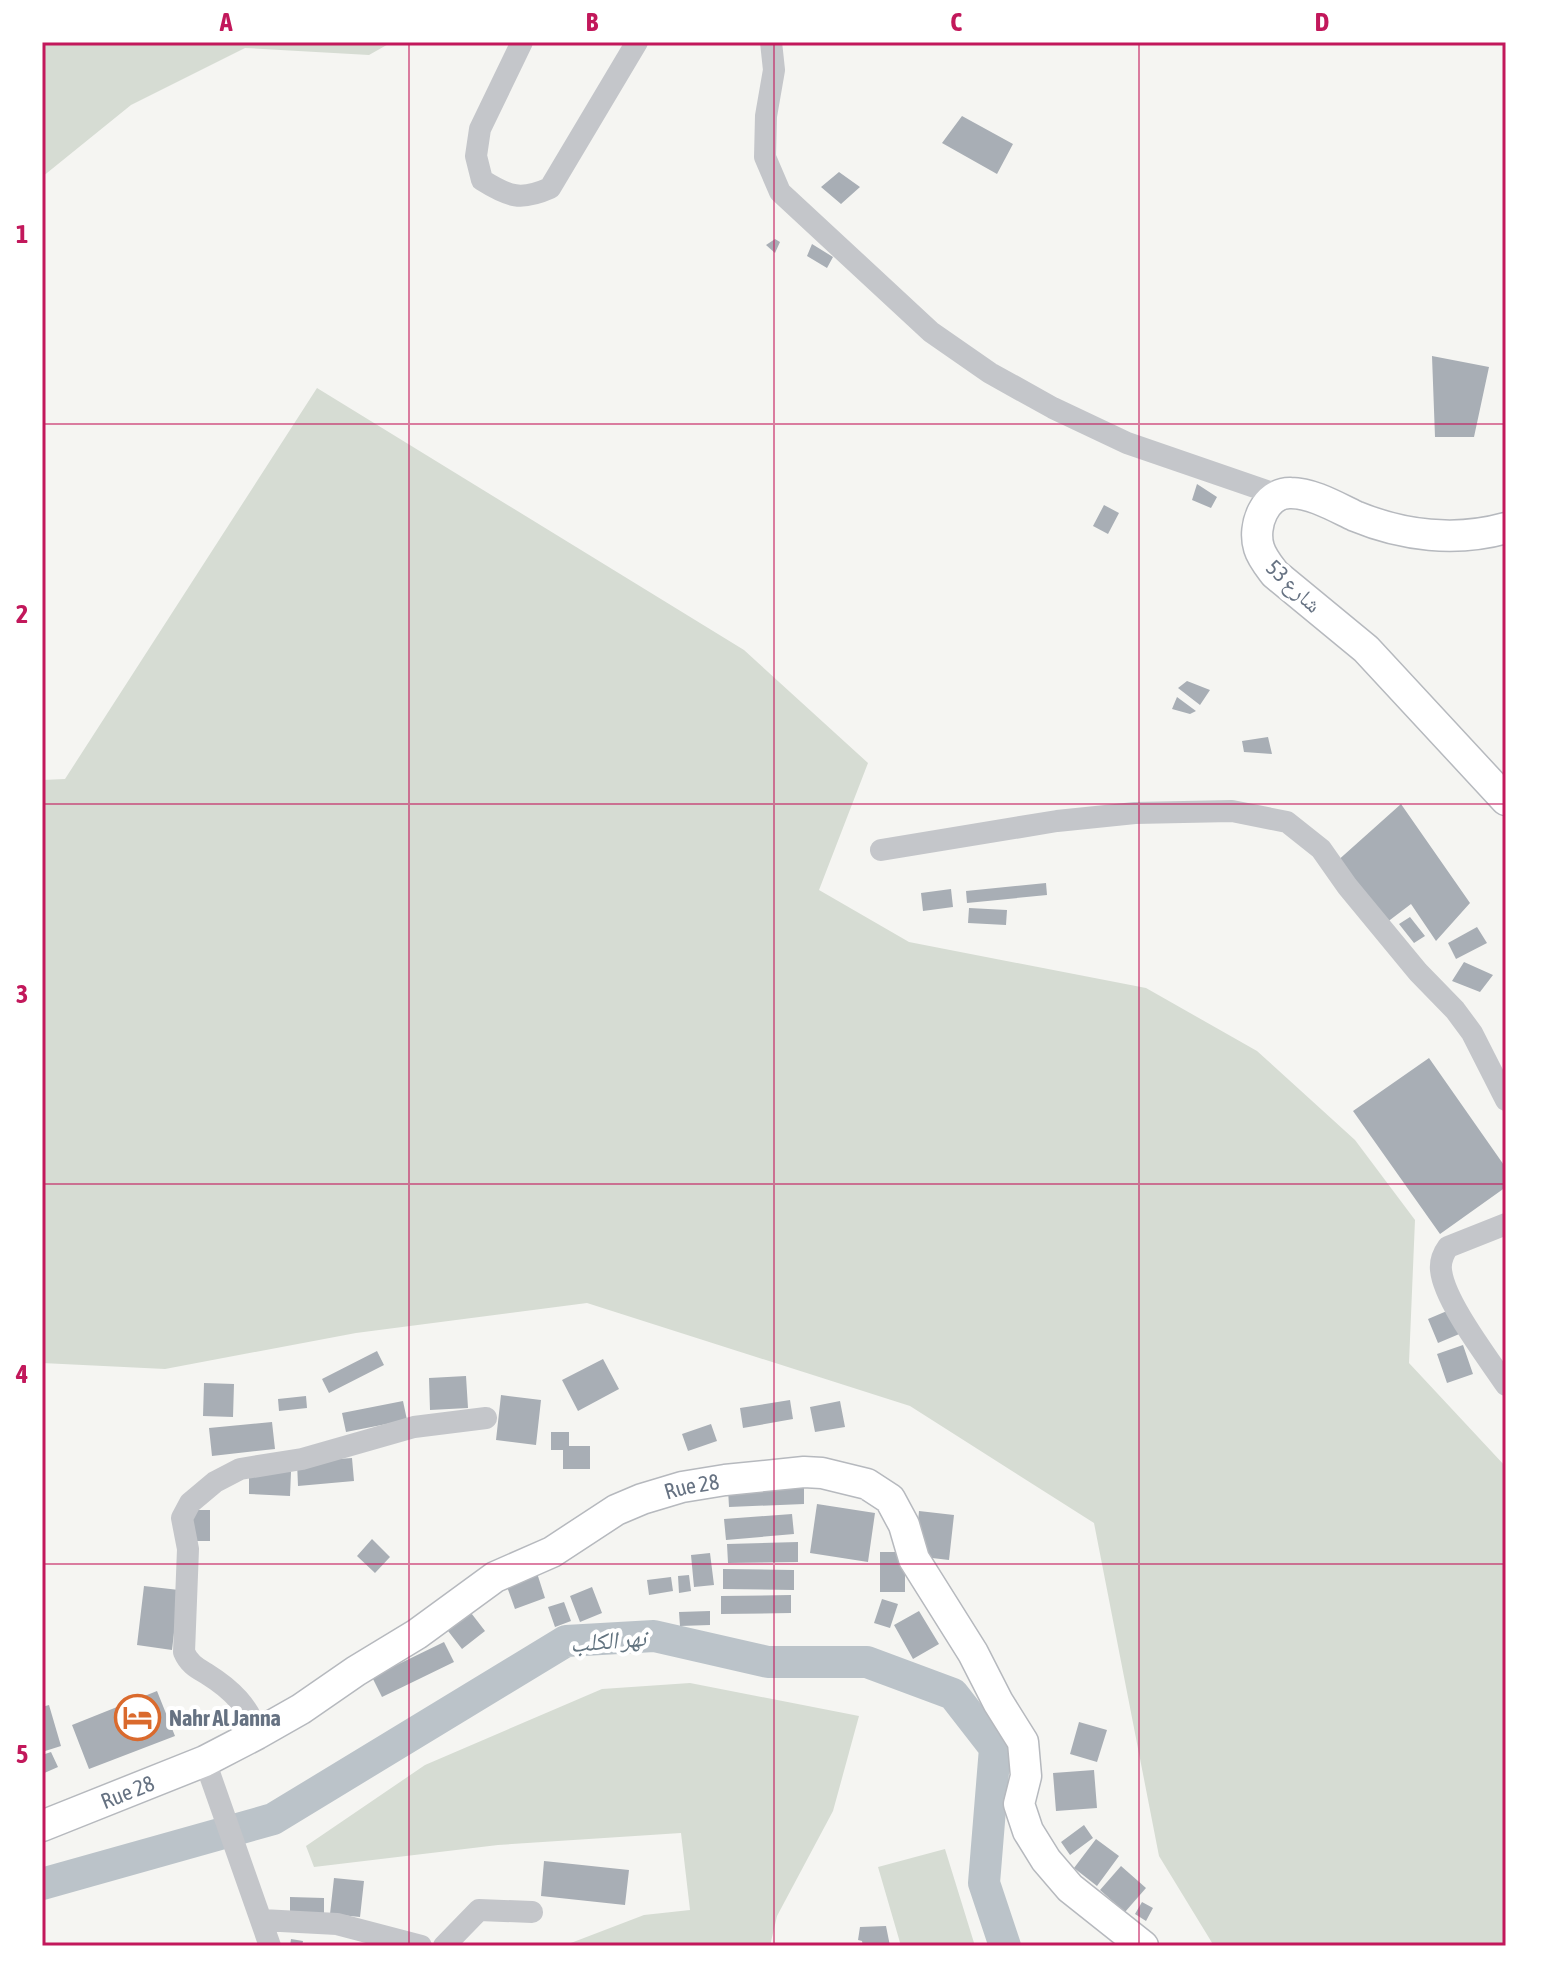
<svg xmlns="http://www.w3.org/2000/svg" width="1548" height="1988" viewBox="0 0 1548 1988" font-family="'Asap Condensed','Noto Naskh Arabic',sans-serif">
<rect width="100%" height="100%" fill="#f5f5f2"/>
<path fill="#d6dcd3" d="M42,42H392L369,55L245,48L131,105L42,177Z
M317,388L744,650L868,763L819,890L909,942L1146,988L1257,1051L1355,1140L1415,1220L1409,1363L1506,1467V1946H1214L1159,1856L1094,1523L910,1406L587,1303L356,1333L165,1369L42,1363V780L65,779Z
M690,1683L859,1716L833,1811L777,1916L770,1946H563L644,1915L690,1910L681,1833L498,1845L314,1867L306,1846L425,1765L602,1689Z
M945,1849L975,1946H901L878,1867Z"/>
<g fill="none" stroke-linecap="round" stroke-linejoin="round">
<path stroke="#bbc3c9" stroke-width="32" d="M42,1884L273,1819L566,1641L654,1636L768,1662H867L953,1694L995,1748L984,1883L1005,1946"/>
</g>
<path fill="#a8aeb5" d="M962,116L1013,144L997,174L942,143Z
M839,172L860,187L841,204L821,187Z
M775,239L780,242L775,253L766,245Z
M812,244L833,257L827,268L807,256Z
M1432,356L1489,367L1474,437H1435Z
M1197,484L1217,497L1211,508L1192,500Z
M1104,505L1119,513L1108,534L1093,526Z
M1187,681L1210,690L1200,705L1178,688Z
M1177,697L1196,711L1190,714L1172,709Z
M1268,737L1272,754L1244,752L1242,741Z
M1401,804L1470,903L1436,941L1411,904L1386,923L1335,863Z
M1046,883L1047,895L967,903L966,891Z
M951,889L953,907L923,911L921,893Z
M969,908L1007,910L1006,925L968,923Z
M1410,917L1425,936L1414,943L1399,924Z
M1477,927L1487,943L1456,959L1448,943Z
M1464,962L1493,975L1480,992L1452,981Z
M1429,1058L1506,1168V1187L1440,1234L1353,1111Z
M1454,1308L1464,1332L1438,1343L1428,1319Z
M1463,1345L1473,1374L1447,1383L1437,1354Z
M377,1351L384,1365L329,1393L322,1379Z
M603,1359L619,1389L578,1411L562,1380Z
M466,1376L468,1408L430,1410L429,1378Z
M204,1383L234,1384L233,1417L203,1416Z
M501,1395L541,1400L536,1445L496,1440Z
M306,1396L307,1408L279,1411L278,1399Z
M790,1400L793,1419L743,1428L740,1408Z
M403,1401L407,1420L346,1432L342,1413Z
M840,1401L845,1427L815,1432L810,1407Z
M272,1422L275,1449L212,1456L209,1428Z
M711,1424L717,1441L688,1451L682,1434Z
M551,1432H569V1446H590V1469H563V1450H551Z
M352,1458L354,1481L298,1486L297,1462Z
M249,1470L291,1472L290,1496L249,1494Z
M804,1487V1504L729,1507L728,1489Z
M817,1504L875,1513L868,1562L810,1553Z
M191,1510H210V1541H191Z
M919,1511L954,1515L949,1560L915,1556Z
M792,1514L794,1534L726,1540L724,1519Z
M372,1539L390,1557L375,1573L357,1556Z
M798,1542V1562L728,1563L727,1544Z
M880,1552H905V1592H880Z
M710,1553L714,1585L694,1587L691,1555Z
M723,1569L794,1570V1590L723,1589Z
M537,1573L545,1598L515,1609L506,1584Z
M689,1575L691,1591L679,1593L678,1576Z
M671,1577L673,1591L649,1595L647,1580Z
M144,1586L179,1590L172,1650L137,1645Z
M592,1587L602,1613L580,1622L570,1596Z
M791,1595V1613L721,1614V1596Z
M882,1599L898,1604L890,1628L874,1623Z
M564,1602L571,1621L555,1627L548,1607Z
M468,1609L485,1631L462,1649L445,1627Z
M710,1611V1625L680,1626L679,1612Z
M919,1611L939,1644L913,1659L894,1625Z
M444,1642L454,1662L382,1697L372,1677Z
M157,1691L175,1736L89,1769L72,1725Z
M49,1705L61,1746L42,1752V1707Z
M1079,1722L1107,1730L1097,1762L1070,1754Z
M51,1752L58,1767L42,1774V1755Z
M1094,1770L1097,1808L1056,1811L1053,1773Z
M1084,1825L1093,1838L1070,1855L1061,1842Z
M1096,1839L1119,1856L1097,1886L1074,1868Z
M544,1861L629,1870L625,1905L541,1896Z
M1121,1866L1146,1888L1125,1912L1100,1890Z
M334,1878L364,1881L360,1917L330,1914Z
M290,1897L324,1898V1917L290,1916Z
M1142,1902L1153,1908L1146,1921L1135,1914Z
M886,1926L890,1946H863L862,1941L858,1940L860,1927Z
M291,1939L303,1941L302,1946H290Z"/>
<g fill="none" stroke-linecap="round" stroke-linejoin="round">
<defs>
<g id="secondary">
<path d="M1506,528C1456,542 1403,536 1355,516C1336,507 1312,493 1291,493C1265,492 1252,526 1259,548C1262,558 1269,566 1275,574L1366,649L1506,800"/>
<path id="s1" d="M42,1826L205,1761L257,1734L301,1709L356,1671L417,1634L495,1577L552,1552L616,1510L642,1499L682,1487L725,1480L804,1472L822,1473L867,1484L890,1499L904,1525L914,1559L973,1653L998,1702L1023,1742L1026,1776L1019,1804L1028,1831L1046,1860L1070,1888L1143,1946"/>
</g>
</defs>
<use href="#secondary" stroke="#b6b9be" stroke-width="33"/>
<path stroke="#c4c6ca" stroke-width="22" d="M522,42L480,129L476,156L482,180C509,197 521,201 550,188L637,42
M771,42L774,70L766,116L765,157L780,192L931,332L990,373L1053,408L1127,443L1278,495
M881,850L1057,821L1135,813L1232,811L1287,822L1321,849L1347,886L1418,972L1455,1010L1472,1033L1506,1100
M1506,1224L1448,1247C1443,1254 1440,1261 1441,1270C1444,1301 1488,1358 1506,1385
M257,1734C250,1707 231,1689 207,1674C197,1668 189,1664 184,1652L188,1549L182,1518L190,1503L215,1482L240,1469L302,1459L414,1427L486,1418
M205,1761L270,1946
M262,1920L337,1924L421,1946
M444,1946L479,1910L532,1912"/>
<use href="#secondary" stroke="#fff" stroke-width="30"/>
</g>
<path fill="none" stroke="#c2185b" stroke-width="2" stroke-opacity="0.55" d="M409,42V1946M774,42V1946M1139,42V1946M42,424H1506M42,804H1506M42,1184H1506M42,1564H1506"/>
<defs>
<symbol id="hotel-ring" viewBox="-11 -11 22 22"><circle r="9.5" fill="#fff" stroke="#da6a2d" stroke-width="1.5"/><path d="M-6-4.5h1.5V1H6V5H4.5V3h-9V5H-6ZM-4 0a1.8 1.8 0 1 1 3.6 0ZM.5 0V-2.5h3Q6-2.5 6 0Z" fill="#da6a2d"/></symbol>
</defs>
<g fill-rule="evenodd">
<use href="#hotel-ring" x="112" y="1692" width="51" height="51"/>
</g>
<g text-anchor="middle" stroke-width="8" stroke-linejoin="round" paint-order="stroke">
<g font-size="22" fill="#667282" stroke="#fff">
<text transform="translate(1294 586) rotate(43)" y="8">شارع 53</text>
<text dy="8" stroke="none"><textPath href="#s1" startOffset="738">Rue 28</textPath></text>
<text dy="8" stroke="none"><textPath href="#s1" startOffset="92">Rue 28</textPath></text>
</g>
<g font-size="22" font-weight="bold" fill="#667282" stroke="#fff" text-anchor="start">
<text x="169" y="1726">Nahr Al Janna</text>
</g>
<g font-size="24" font-style="italic" fill="#62737f" stroke="#fff">
<text transform="translate(608 1641) rotate(-5)" y="8">نهر الكلب</text>
</g>
</g>
<rect width="1548" height="1988" fill="none" stroke="#ffffff" stroke-width="88"/>
<rect x="44" y="44" width="1460" height="1900" fill="none" stroke="#c2185b" stroke-width="3"/>
<g font-size="26" text-anchor="middle" font-weight="bold" fill="#c2185b">
<text x="226" y="31">A</text>
<text x="592" y="31">B</text>
<text x="956" y="31">C</text>
<text x="1322" y="31">D</text>
<text x="22" y="243">1</text>
<text x="22" y="623">2</text>
<text x="22" y="1003">3</text>
<text x="22" y="1383">4</text>
<text x="22" y="1763">5</text>
</g>
</svg>
